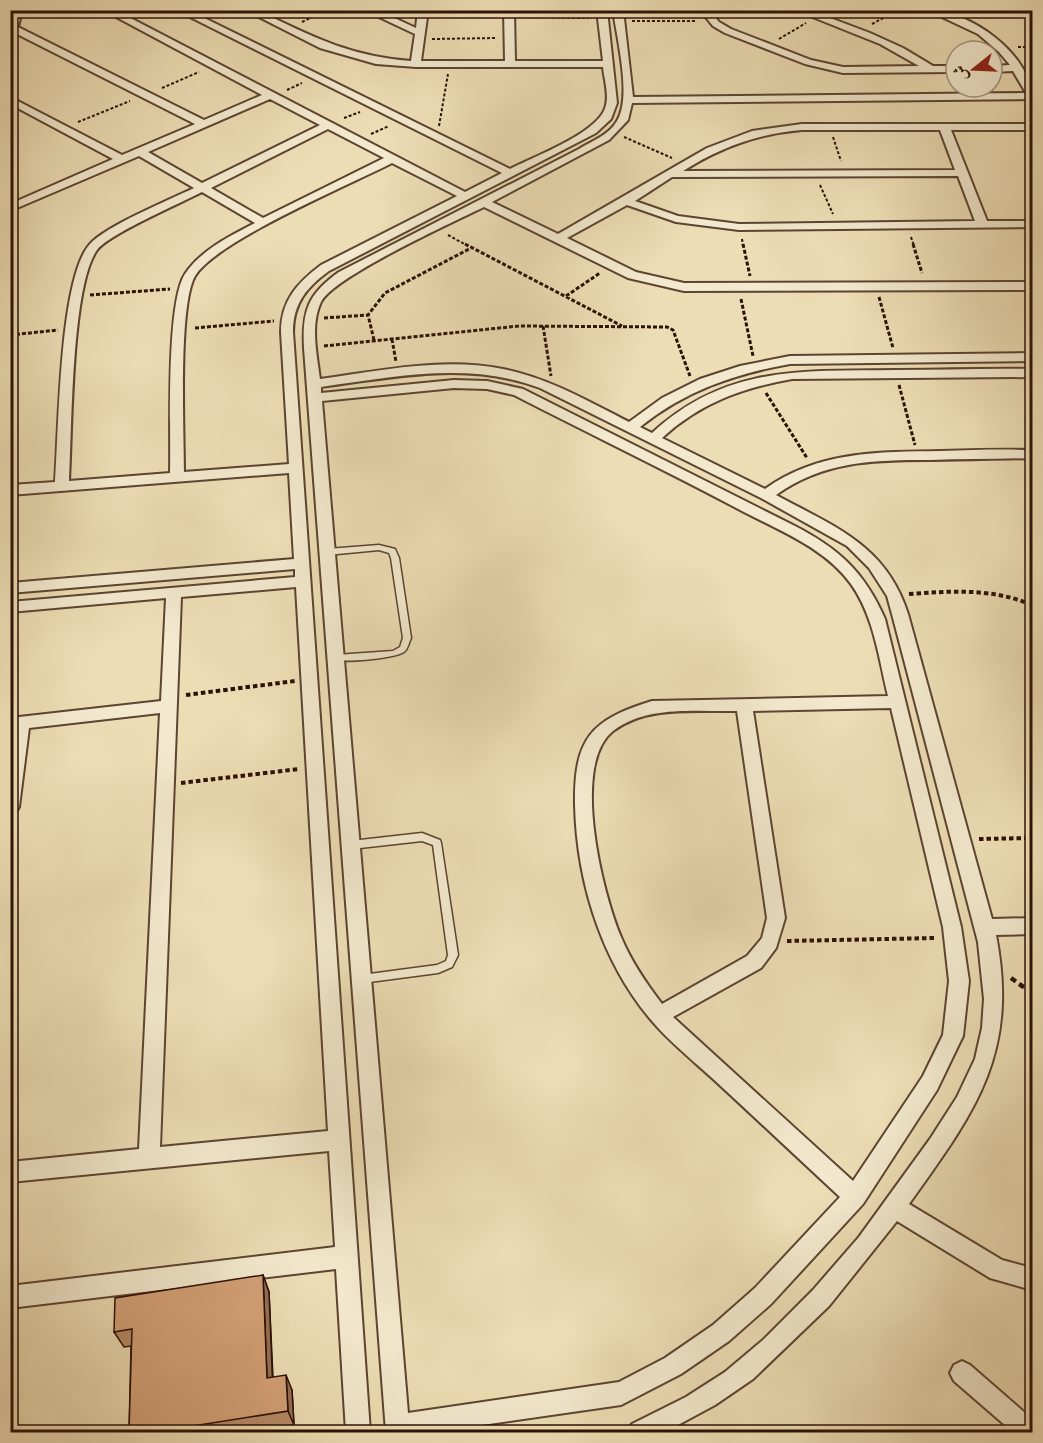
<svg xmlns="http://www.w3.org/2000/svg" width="1043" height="1443" viewBox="0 0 1043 1443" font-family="'Libre Caslon Text',Amiri,serif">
<rect width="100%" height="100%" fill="#edddb4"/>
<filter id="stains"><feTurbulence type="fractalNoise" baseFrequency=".00333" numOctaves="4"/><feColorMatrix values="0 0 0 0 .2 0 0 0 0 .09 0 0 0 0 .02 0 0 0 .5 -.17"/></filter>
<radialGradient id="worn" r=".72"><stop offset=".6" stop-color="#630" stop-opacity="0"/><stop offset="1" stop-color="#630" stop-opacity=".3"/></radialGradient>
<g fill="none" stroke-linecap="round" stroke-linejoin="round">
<defs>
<path id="service" d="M379,545L395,549L399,558L411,638C409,642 408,648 405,651C397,659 345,662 333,660L332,658L333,656L336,655L393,651L400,647L403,638L391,558L389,553L379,550L327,555L323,552L327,549Z
M422,833L440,840L441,843L458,955L452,967L438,973L362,983L359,982L357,979L359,976L362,975L437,965L446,961L448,955L433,845L422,841L351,849L348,848L347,845L348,842L351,841Z"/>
<path id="minor" d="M12,10H22L18,27L204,120L262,95L103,10H115L465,192L502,173L176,10H188L510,169C535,156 601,132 606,105C609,94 604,78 603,67H416L376,64L320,48L245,10H257C313,37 349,56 411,61L415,34L364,10H377L416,28L418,10H428L421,61H505L504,10H514L515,61H603L597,10H607L617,103L611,119L596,133L329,271C307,287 293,303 293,332L370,1432H346L336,1269L10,1308V1286L335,1247L329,1151L10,1182V1162L139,1149L160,713L29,728L19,807L16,812L10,814V718L161,701L166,598L10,612V602L295,577V569L10,593V583L294,559L289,473L10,495V485L55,482C59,432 59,278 90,244C106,226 169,200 194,188L139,156L10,211V204L113,159L10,104V97L122,155L195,124L17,34L14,39L10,40ZM270,99L320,125L202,183L148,152ZM328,129L384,158L263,218L211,188ZM392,163L457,196L321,265C297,283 281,301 281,332L289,464L184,472C184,433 178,305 195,276C216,241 351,184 392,163ZM202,192L255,223C230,236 201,250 185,274C166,303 171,433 170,473L69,481C72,431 71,286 97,250C109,234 181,203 202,192ZM296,587L328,1131L160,1147L181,597Z
M613,10H623L633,97L1026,93L1013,71L992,72V66L1010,65L999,52L978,34L927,10C970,10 1032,55 1032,99L632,103L628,120L609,140L492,202L558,234L707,148L752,131L802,124H1032V130H951L987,221H1032V227L739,230L676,222L627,205L567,238L636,272L684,283L1032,282V290L684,291L628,278L484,207C453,222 333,277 321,302C310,325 317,355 320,379C379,371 443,357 503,369C548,378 588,401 629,422L662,398L700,379L740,366L790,356L1032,353V361L790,364C734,374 685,391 640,427L652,433C726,365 802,371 896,370C941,370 987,368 1032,369V377L792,379C742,388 700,403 662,438L765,489C818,451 878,452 941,451C971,450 1002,449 1032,450V458C998,459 964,459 930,460C874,460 823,461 776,495C835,527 886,545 908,614L992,919L1032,918V934L996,935C1019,1054 975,1112 909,1204L1002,1260L1032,1268V1290L990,1278L897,1221L829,1306L753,1379L715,1405L665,1432H628L632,1424L686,1397L725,1372L763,1340L813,1290L859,1237L930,1139L957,1097L975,1059L982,1028L984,999L978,942L892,614L887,596L869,568L847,546L761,498L540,388C469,361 394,377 321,387V393L454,380L487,381L523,389L793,525C838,548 864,571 885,619L961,927L969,981L963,1036L960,1042L937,1090L863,1204L771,1304L729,1341L681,1374L621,1405L433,1432H386L304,348C302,311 308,294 339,272L579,149C592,141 609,135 617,121C632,97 617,39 613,10ZM802,130H940L955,170L683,171C721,147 757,134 802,130ZM958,176L975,221L739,224L678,216L635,201L672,177ZM454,388L487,389L514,395C590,434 667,471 742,511C780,531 825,548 851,584C874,616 879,659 888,696L652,701C590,720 574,739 575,805C577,886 604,970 660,1030C680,1051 703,1069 724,1089C763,1125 801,1161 840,1197L755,1288L713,1325L665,1358L619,1382L408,1413L322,401ZM891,708L943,927L949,981L943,1035L923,1076L853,1181L673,1017L761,968L776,948L785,918L753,711ZM737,711L767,918L762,938L747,956L662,1004C646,983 631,961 621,937C603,895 570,765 613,731C647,705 696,712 737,711Z
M700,10H709L719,22L731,29L811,60L843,67L919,66L880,44L795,10H809L870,33L903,48L933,66H956V72L843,73L805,64L725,33L713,26Z
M962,1361L970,1365L1032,1419V1432H1013L954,1381L950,1373L954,1365Z"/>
</defs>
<use href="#service" stroke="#5c4432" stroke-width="3"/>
<use href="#minor" stroke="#5c4432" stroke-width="4"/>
<path stroke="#2c1107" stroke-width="2" stroke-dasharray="3 2" stroke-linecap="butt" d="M144,16L157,10
M522,17L589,18
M632,21H696
M302,22L327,10
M872,24L898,10
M432,39L497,38
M779,39L806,23
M1018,47H1032
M162,88L199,72
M287,90L302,83
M344,118L360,112
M78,122L130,101
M439,126L448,74
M371,134L389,126
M624,137L672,158
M833,137L841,161
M820,185L833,214
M448,235L468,246
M911,237L914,246
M742,239L743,246"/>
<path stroke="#2c1107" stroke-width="3" stroke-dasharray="4 2" stroke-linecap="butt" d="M465,244L622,326
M743,244L750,276
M913,244L922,273
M90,295L170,289
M566,296L600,273
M879,297L893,348
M741,299L753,356
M324,318L368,315
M543,326L551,376
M195,328L274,321
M10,335L58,330
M392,339L396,362
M374,340L368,315L385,293L471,248
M324,346L519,326L667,327L673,330L690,376
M899,385L915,445
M766,393L807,458
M10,530L14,504"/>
<path stroke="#2c1107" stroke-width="4" stroke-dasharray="4.5 3" stroke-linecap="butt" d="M909,594C952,591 992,588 1032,605
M186,695L295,681
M181,783L299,769
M979,839L1032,838
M787,941L935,938"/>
<path stroke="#2c1107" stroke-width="4.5" stroke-dasharray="6 4" stroke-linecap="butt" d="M1011,978L1032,993"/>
<use href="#service" fill="#f3e9ce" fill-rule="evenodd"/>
<use href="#minor" fill="#f3e9ce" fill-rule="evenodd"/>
</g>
<path fill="#b58a65" stroke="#2c1107" stroke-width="1.5" d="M263,1275L269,1292L273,1377L292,1390L294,1425L249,1432H129L131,1346L124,1347L114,1332Z"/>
<path fill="#947053" stroke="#2c1107" stroke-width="1.5" d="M263,1275L269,1292L273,1393L267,1378Z
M286,1375L292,1390L294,1425L288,1411Z"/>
<path fill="#d3a076" stroke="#2c1107" stroke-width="1.5" d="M263,1275L267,1378L286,1375L288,1411L155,1432H129L132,1329L114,1332L115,1298Z"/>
<rect width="1043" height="1443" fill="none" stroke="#edddb4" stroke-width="36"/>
<rect x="12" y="12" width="1019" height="1419" fill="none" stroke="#2c1107" stroke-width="3"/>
<rect x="18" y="18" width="1007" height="1407" fill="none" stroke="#2c1107" stroke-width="1.5"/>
<g transform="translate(974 69) rotate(252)"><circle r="28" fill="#f3e9ce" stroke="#a3937e" stroke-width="1.5"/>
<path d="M0-4.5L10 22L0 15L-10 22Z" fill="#8f2418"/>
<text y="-9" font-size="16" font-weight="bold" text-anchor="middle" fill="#2c1107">ش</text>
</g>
<rect width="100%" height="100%" filter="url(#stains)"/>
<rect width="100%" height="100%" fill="url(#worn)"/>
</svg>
